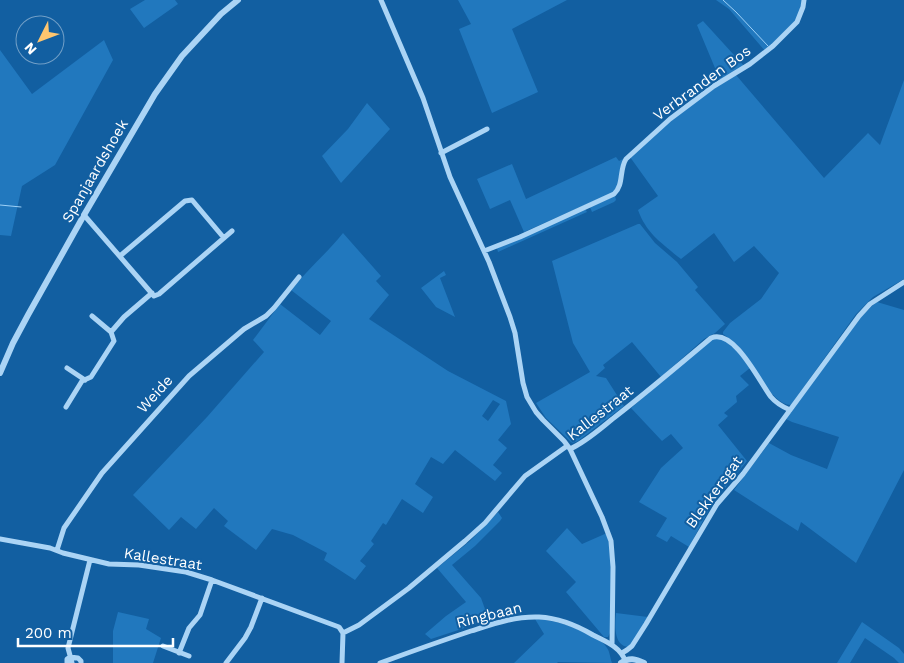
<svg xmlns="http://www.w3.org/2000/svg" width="904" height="663" viewBox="0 0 904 663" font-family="'Work Sans',sans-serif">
<rect width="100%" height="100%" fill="#125fa1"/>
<path fill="#2178be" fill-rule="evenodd" d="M145,0H175L178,4L144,28L130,9Z
M458,0H567L512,29L538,92L492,113L459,29L471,24Z
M716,0H802L799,14L795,21L765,51L729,9Z
M703,21L744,66L720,80L697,25Z
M104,40L113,60L55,165L22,186L11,236L0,235V50L32,94Z
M736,75L824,178L868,133L880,145L904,80V279L873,297L856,314L791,405C771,405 754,364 742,350C736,343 730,339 723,334V332L730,323L761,299L779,273L754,246L734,262L714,233L681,259L677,256C659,241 646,232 638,210L658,196L630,157C663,127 697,98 736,75Z
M367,103L390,129L341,183L322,156L348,129Z
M616,157L619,161L623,159L619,186L612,193L524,232L510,200L490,209L477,179L512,164L526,199Z
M615,196L616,200L614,202L592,212L590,207Z
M585,209L587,212L498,252L497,248Z
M638,224H640L655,243L677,262L698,287L695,290L725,324L715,333L704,339L661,377L632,342L603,365L605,368L596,376L606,378L624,406L578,441L573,443L571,442L546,418L536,403L590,372L573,343L552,261Z
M343,233L381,276L376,281L389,295L369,319L448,371L506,401L511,424L498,440L507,448L493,465L502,473L495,481L455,450L443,464L431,457L415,484L433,497L423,513L402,499L386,525L383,523L371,541L374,544L360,561L366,566L355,580L324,560L327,553L293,535L272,529L256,550L224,526L228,521L214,508L196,529L181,517L169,530L133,495L207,417L264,352L253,340L280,304L320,335L331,321L291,290C307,270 327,253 343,233ZM493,400L500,404L488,421L482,416Z
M444,271L446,275L440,278L455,317L436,307L421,288Z
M877,302L904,310V470L856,563L801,522L798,531L734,490L769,443L791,455L827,469L839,437L792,422L786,419L859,319L872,306Z
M715,338L724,340L736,350L750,368L740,376L749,385L736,396L737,402L724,413L728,416L718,425L747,461L712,504L689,547L671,536L667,542L656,536L667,518L639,502L661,468L683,448L671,434L662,441L631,408L708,342Z
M498,512L502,518L500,521L475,546L452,565L481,598L489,620L431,639L425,634L446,616L466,602L437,568L470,541Z
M567,528L582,544L607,533L611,552L610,633L608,637H604L566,592L576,582L546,551Z
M118,612L149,619L146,629L161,638L153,663H113V631Z
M616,613L648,617L630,647C613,647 615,625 616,613Z
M535,619C556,620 573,626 591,636C597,639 604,642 607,648C610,652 610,658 612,663L558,662L557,663H514L544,634Z
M862,622L899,648L904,654V663H899L894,658L865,638L850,663H837Z"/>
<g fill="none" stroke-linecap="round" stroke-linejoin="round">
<path stroke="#9dd1f8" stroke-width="1" d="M723,0L736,12L768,46
M0,205L21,207"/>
<path stroke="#abd4f5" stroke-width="5" d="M381,0L423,98L450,177L489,262L510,317L515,333L523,383L527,397L536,412L543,420L564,441L570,449L602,517L611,541L613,567L612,645
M441,153L487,129
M84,215L154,296L159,294L232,231
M484,251L520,237L614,194C624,185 619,170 626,159L670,119L714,86L750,64L773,46L797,22L803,7L804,0
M120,256L185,201L192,200L224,238
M92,316L111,332
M67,368L85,380
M66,407L82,381L91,377L114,341L111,332L124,317L152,293
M570,449C586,442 601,428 615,417C647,392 679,365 711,338C734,328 759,381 771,397C776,403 783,407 790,410
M0,539L50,548L63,553L109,564L139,565L186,572L212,580L339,627L343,633L342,663
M57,550L64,528L102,473L189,376L244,329L266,316L274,308L299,277
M343,633L359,625L409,588L465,541L485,523L525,476L567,446
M163,646L189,656
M179,653L189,628L200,615L212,580
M622,653L627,650L632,646L646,624L717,504L743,474L859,316L870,304L904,282
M67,663V659L70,657L78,658L81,661V663
M72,663L68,648L90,560
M226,663L245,638L251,627L262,598
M380,663C410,652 441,641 471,631C493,624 515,616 539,617C558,618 576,625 593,635C606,642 619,646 625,660"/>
<path stroke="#abd4f5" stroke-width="6" d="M0,373L13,343L28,315L84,215L155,94L182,56L221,14L238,0
M621,663C629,657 636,659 644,663"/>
</g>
<g text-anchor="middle" stroke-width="4" stroke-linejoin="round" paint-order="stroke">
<g font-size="15" fill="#fff" stroke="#125fa1">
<text transform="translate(702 83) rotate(-36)" y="5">Verbranden Bos</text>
<text transform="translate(95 171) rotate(-60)" y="5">Spanjaardshoek</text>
<text transform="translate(155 394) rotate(-48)" y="5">Weide</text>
<text transform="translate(600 413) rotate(-38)" y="5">Kallestraat</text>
<text transform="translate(714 492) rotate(-54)" y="5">Blekkersgat</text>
<text transform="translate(163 559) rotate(9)" y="5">Kallestraat</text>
<text transform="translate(489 615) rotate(-14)" y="5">Ringbaan</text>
</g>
</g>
<g transform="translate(40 40) rotate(228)"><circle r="24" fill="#125fa1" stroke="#719fc7"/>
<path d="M0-4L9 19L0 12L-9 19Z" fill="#ffc66f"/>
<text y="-8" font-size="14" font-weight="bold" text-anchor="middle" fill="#ffffff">N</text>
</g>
<path d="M18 638v8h155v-8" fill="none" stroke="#ffffff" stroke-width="2.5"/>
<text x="25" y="638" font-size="15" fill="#ffffff" stroke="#125fa1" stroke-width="4" paint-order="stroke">200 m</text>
</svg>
